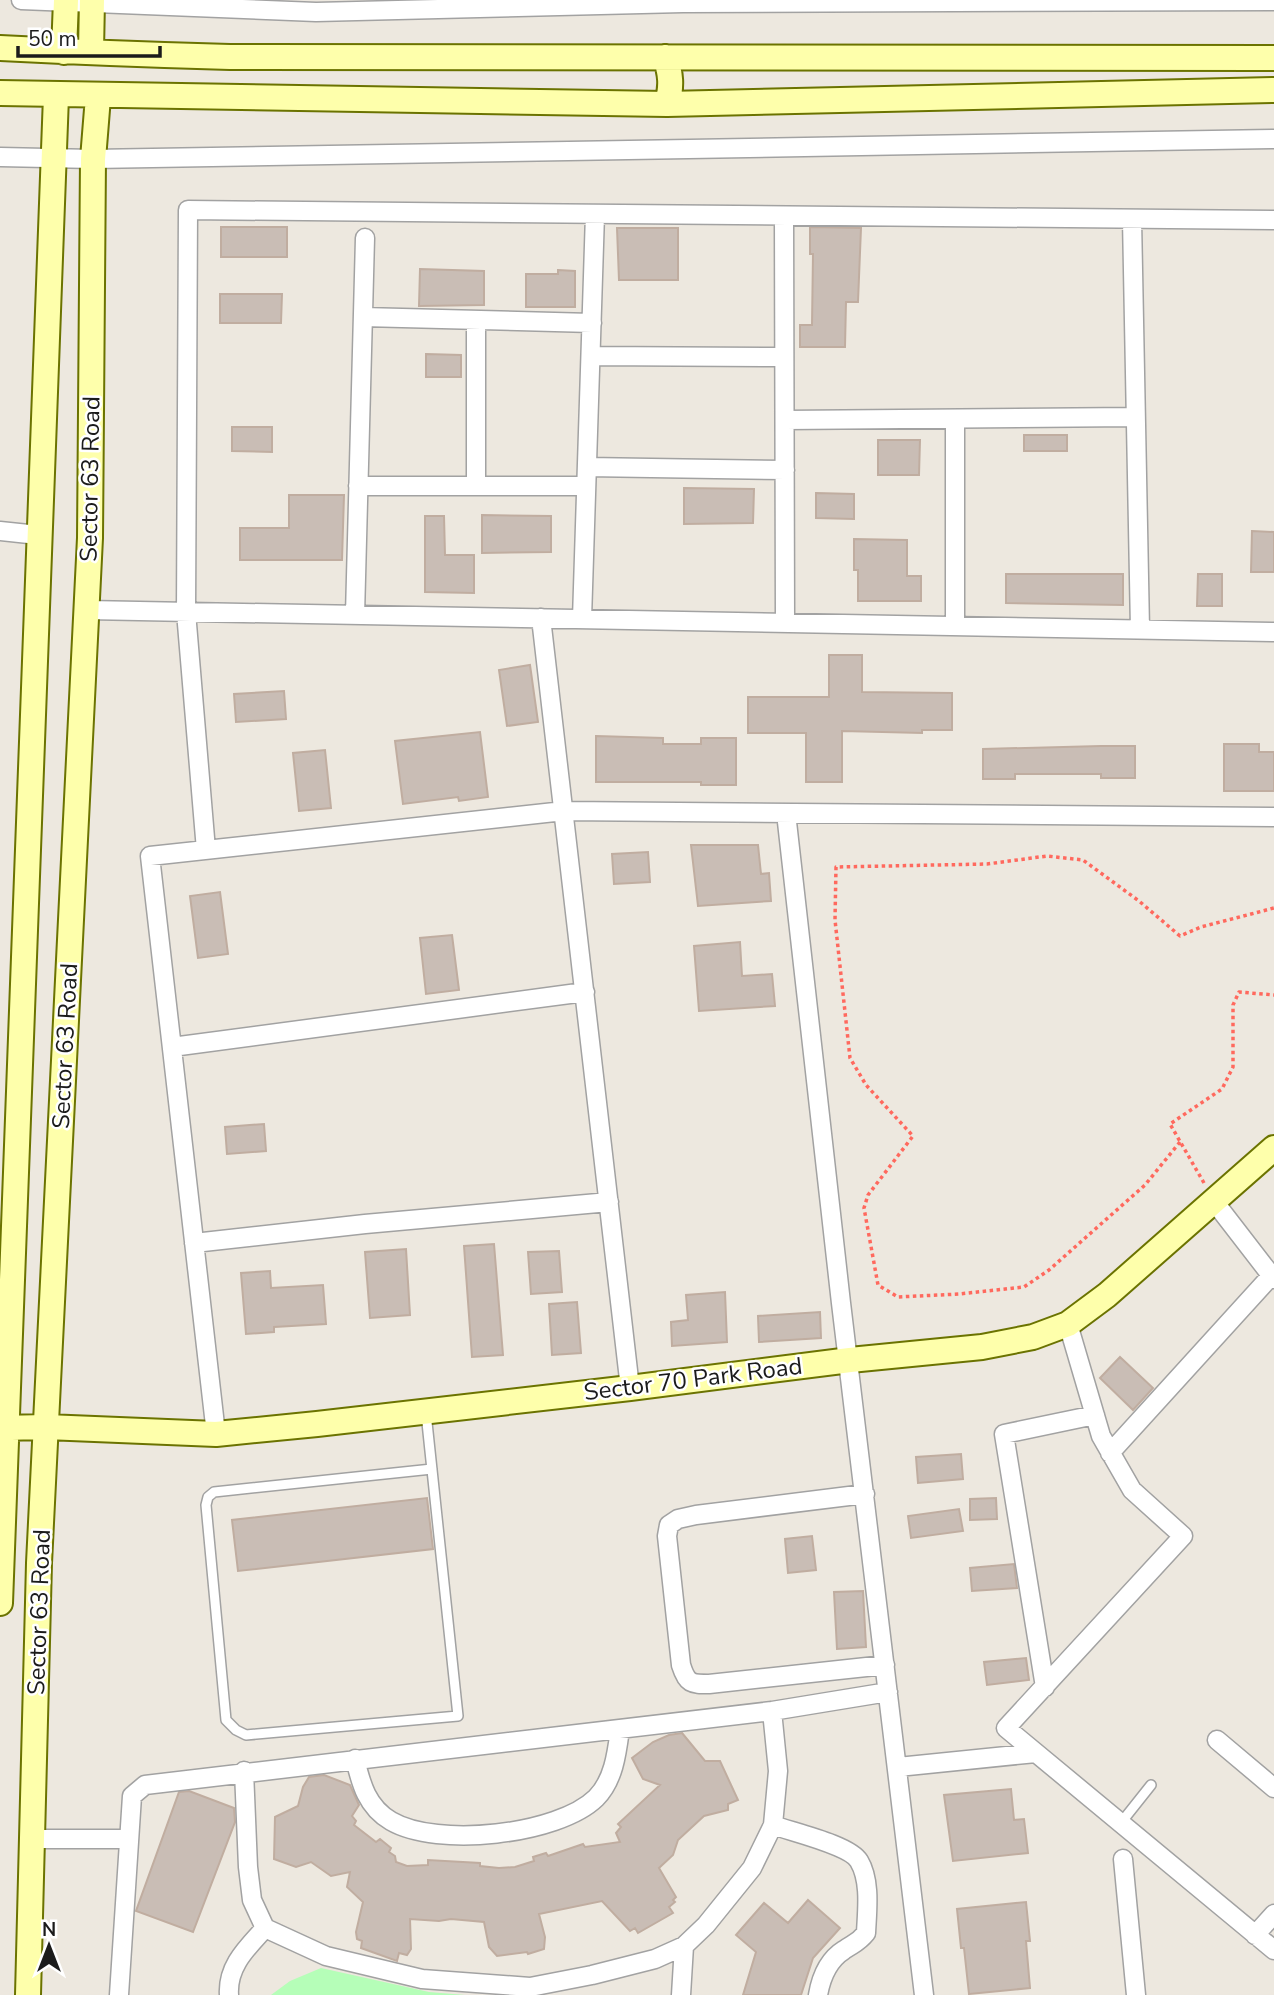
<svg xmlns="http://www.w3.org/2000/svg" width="1274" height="1995" viewBox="0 0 1274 1995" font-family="'Nunito Sans',sans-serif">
<rect width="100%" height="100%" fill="#ede8df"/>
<path fill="#b5feb8" d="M321,1968L429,1992L465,1995H271L290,1981Z"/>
<path fill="#c9bdb5" stroke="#c0ada0" stroke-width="2" d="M221,227H287V257H221Z
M810,227L861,228L858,302H846L845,347H800V325H812L813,254H810Z
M617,228H678V280H619Z
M420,269L484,271V305L419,306Z
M558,270L575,271V307H526V274H558Z
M220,294H282L281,323H220Z
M426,354L461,355V377H426Z
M232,427H272V452L232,451Z
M1024,435H1067V451H1024Z
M878,440H920L919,475H878Z
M684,488L754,489L753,523L684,524Z
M816,493L854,494V519L816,518Z
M289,495H344L342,560H240V528H289Z
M482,515L551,516V552L482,553Z
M425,516H444L445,555H474V593L425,592Z
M1252,531L1274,532V572H1251Z
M854,539L907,540V576H921V601H858V570H854Z
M1006,574H1123V605L1006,603Z
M1198,574H1222V606H1197Z
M829,655H862V692L952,693V730H922V733L842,731V782H806V733H748V697H829Z
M530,665L538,722L507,726L499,670Z
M284,691L286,719L236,722L234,694Z
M480,732L488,797L459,801L458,797L403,804L395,741Z
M596,736L663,738V744H701V738H736V785H701V782H596Z
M1224,744H1259V752H1274V791H1224Z
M1101,746H1135V778H1101V774H1015V779H983V749Z
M325,750L331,808L299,811L293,753Z
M691,845H758L761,874L769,873L771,901L698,906Z
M648,852L650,882L614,884L612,854Z
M220,892L228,954L198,958L190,896Z
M452,935L459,990L426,994L420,938Z
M740,942L742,976L772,974L775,1006L699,1011L694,946Z
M264,1124L266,1151L227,1154L225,1127Z
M494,1244L503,1355L472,1357L464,1246Z
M406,1249L410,1315L370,1318L365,1252Z
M559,1251L562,1292L531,1294L528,1252Z
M270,1271L271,1288L323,1285L326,1324L274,1327V1332L246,1334L241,1273Z
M725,1292L727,1342L672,1346L671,1322L688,1320L686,1295Z
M577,1302L581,1353L552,1355L549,1304Z
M820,1312L821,1338L759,1342L758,1316Z
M1120,1357L1153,1388L1133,1410L1100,1378Z
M961,1454L963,1479L918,1483L916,1457Z
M427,1498L433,1549L238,1571L232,1520Z
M996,1498L997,1519L970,1520V1499Z
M959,1509L963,1531L911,1538L908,1516Z
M812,1536L816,1570L788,1573L785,1539Z
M1014,1564L1017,1588L972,1591L970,1568Z
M863,1591L866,1647L837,1649L834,1592Z
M1026,1658L1029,1680L987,1685L984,1662Z
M682,1733L705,1761H720L738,1800L728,1804V1810L704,1816L678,1840L673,1855L659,1868L676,1897L673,1900L675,1902L669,1907L673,1913L638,1933L635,1928L630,1931L602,1901L539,1914L545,1937L544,1949L528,1954L527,1952L497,1956L489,1947L484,1922L451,1919L439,1921L410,1919L411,1949L407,1955L399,1953L397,1961L361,1948L362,1941L357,1939L356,1932L363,1902L347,1887L350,1872L331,1876L311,1862L296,1867L274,1859L275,1817L298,1806L303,1787L309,1777L324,1775L350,1785L359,1805L352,1816L356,1821L354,1825L376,1842L380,1839L391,1848L389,1852L395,1856L396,1862L407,1866L428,1865V1860L480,1863V1866L499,1868L515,1867L534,1861L533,1857L546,1853L548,1856L583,1844L585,1847L620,1842L616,1833L621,1827L618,1824L660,1785L643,1779L632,1758L653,1742L669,1735Z
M1011,1789L1014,1820L1024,1819L1028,1853L953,1861L944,1795Z
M189,1791L234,1808L235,1822L193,1932L136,1911L179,1792Z
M808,1900L840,1928L813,1958L801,1995H743L756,1952L736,1935L764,1903L788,1923Z
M1026,1902L1030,1941H1026L1030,1988L969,1994L964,1948H961L957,1909Z"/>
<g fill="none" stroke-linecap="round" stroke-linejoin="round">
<defs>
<path id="lane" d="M426,1413L458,1716L246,1735L236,1730L226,1720L206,1505L208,1497L214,1492L432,1469
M1120,1824L1151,1785"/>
<path id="street" d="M21,0L316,12L683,3L1274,1
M0,157L93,159L1274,139
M784,216L785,623
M1132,219L1140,629
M363,317L592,323
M476,320V486
M591,356L784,357
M785,420L1134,417
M955,420V626
M587,467L785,470
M358,486H586
M0,531L38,535
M87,610L1274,632
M355,615L365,238
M541,618L630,1388
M582,619L595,214
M786,813L841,1303L924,1995
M206,850L186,612L188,210L1274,220
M172,1047L585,992
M1213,1200L1274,1279
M194,1243L365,1224L609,1202
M1068,1324L1101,1436L1132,1490L1183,1536L1006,1728L1274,1950
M216,1434L150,856L564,811L1274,817
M1110,1453L1271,1276
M865,1494L696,1515L678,1519L669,1525L667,1536L681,1665C687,1684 691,1684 709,1684L885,1665
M1045,1687L1004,1434L1095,1415
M1217,1740L1274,1788
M355,1759C361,1784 367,1807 391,1821C437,1848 558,1835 596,1798C614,1780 617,1752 620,1729
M898,1767L1036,1753
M244,1771L248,1867L252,1900L265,1928L326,1956L422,1979L530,1987L592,1975L655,1959L684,1946L706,1925L752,1868L773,1825L778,1771L772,1711
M773,1825C792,1832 850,1845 859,1861C871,1881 867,1911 866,1933C858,1943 854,1943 844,1950C828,1960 821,1978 818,1995
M32,1839H129
M1123,1859L1136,1995
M1255,1935L1274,1914
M119,1995L132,1796L145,1785L772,1711L888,1692
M229,1995C227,1966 247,1948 265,1928
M681,1995L684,1946"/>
<path id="secondary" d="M0,48C77,52 153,55 230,57L1274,58
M91,51L92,0
M64,52L66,0
M665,57C671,74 672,86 667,104
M0,93L667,104L1274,90
M0,1428L46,1427L216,1434L317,1424L630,1388L850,1360L982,1347L1033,1337L1068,1324L1107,1295L1274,1148
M0,1603L56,96
M28,1995L39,1563L90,538L93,159L98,97"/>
</defs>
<use href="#lane" stroke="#a2a2a2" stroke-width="12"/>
<use href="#street" stroke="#a2a2a2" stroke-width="21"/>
<use href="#secondary" stroke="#6b7300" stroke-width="28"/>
<path stroke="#ff695e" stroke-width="3.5" stroke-dasharray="3.5 3.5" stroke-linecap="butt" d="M1180,1142L1145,1185L1049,1270L1024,1287L959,1294L898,1297L878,1285L864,1208L868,1195L913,1136L866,1085L850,1058L835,920L836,867L987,864L1047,856L1083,860L1139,901L1180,936L1201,927L1274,908
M1204,1183L1170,1124L1222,1089L1233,1067V1005L1239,992L1274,995"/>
<use href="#lane" stroke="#fff" stroke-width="9"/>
<use href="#street" stroke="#fff" stroke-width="18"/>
<use href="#secondary" stroke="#feffab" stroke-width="24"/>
</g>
<g text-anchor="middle" stroke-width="5" stroke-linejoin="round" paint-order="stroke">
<g font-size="24" fill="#1b1b1b" stroke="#fff">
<text transform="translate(90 479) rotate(-89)" y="8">Sector 63 Road</text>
<text transform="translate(65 1046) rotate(-87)" y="8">Sector 63 Road</text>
<text transform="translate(693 1379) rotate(-7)" y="8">Sector 70 Park Road</text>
<text transform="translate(39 1612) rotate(-88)" y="8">Sector 63 Road</text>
</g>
</g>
<g transform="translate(49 1946)" stroke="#ffffff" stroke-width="5" paint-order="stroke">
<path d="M0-5L12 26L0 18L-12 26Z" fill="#1b1b1b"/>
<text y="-10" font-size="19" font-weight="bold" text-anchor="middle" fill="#1b1b1b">N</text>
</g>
<path d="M18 46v10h142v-10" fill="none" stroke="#1b1b1b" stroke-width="3.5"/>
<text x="28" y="46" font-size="21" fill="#1b1b1b" stroke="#ffffff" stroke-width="5" paint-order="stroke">50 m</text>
</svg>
